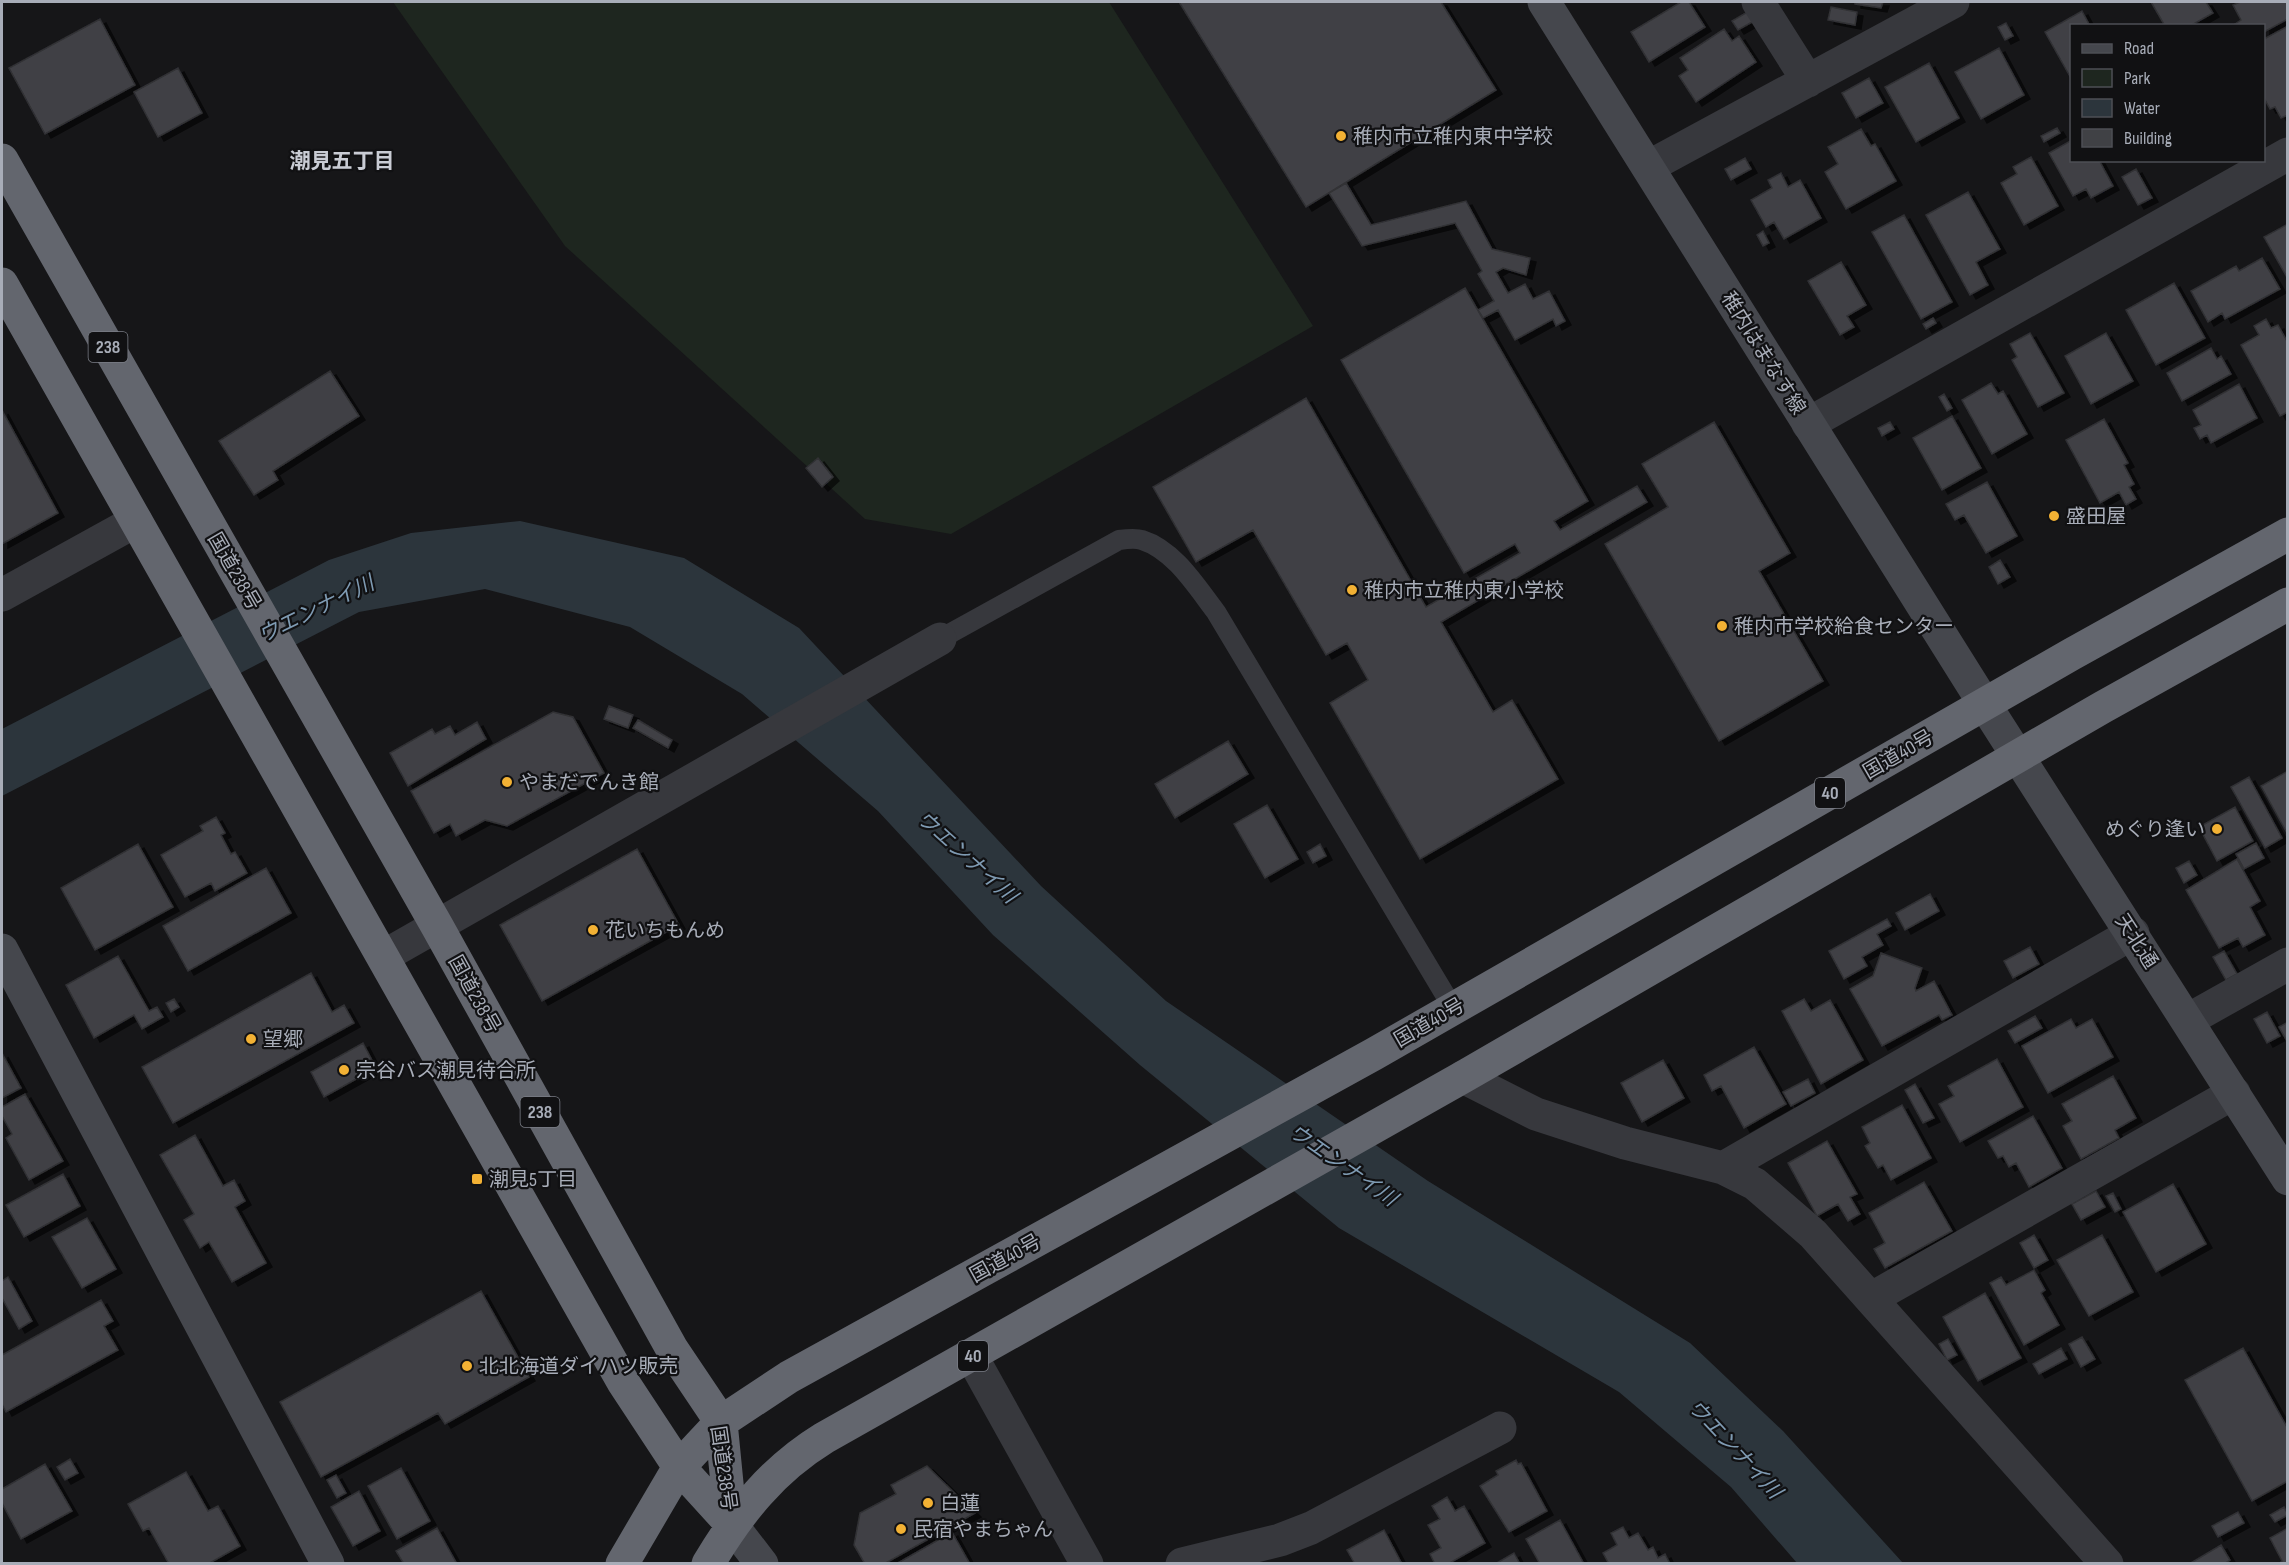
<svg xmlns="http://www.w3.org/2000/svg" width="2289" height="1565" viewBox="0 0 2289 1565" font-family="'Sofia Sans Condensed','Noto Sans JP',sans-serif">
<defs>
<filter id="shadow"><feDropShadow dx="6" dy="4" stdDeviation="0" flood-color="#0009"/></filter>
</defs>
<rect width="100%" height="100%" fill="#161618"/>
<path fill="#1e261f" d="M393,2H1109L1313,326L951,534L865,519L565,246Z"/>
<path fill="#2c353c" d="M520,521L684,558L799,628L1041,886L1166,1001L1428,1181L1690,1343L1783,1431L1903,1563H1797L1731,1487L1619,1392L1339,1228L1140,1065L993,935L878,811L742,694L630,627L485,589L359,612L2,796V729L329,560L411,533Z"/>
<path fill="#404145" stroke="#303034" stroke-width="1.5" filter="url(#shadow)" d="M1179,2H1441L1496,90L1306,207Z
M1681,2H1689L1705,27L1649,62L1631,32Z
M1855,2H1883L1881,8L1855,4Z
M2151,2H2206L2213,13L2190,26H2165Z
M2240,2H2288V19L2264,32V26H2232L2241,20L2233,5Z
M1831,7L1857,12L1855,25L1828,20Z
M1749,11L1754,21L1738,30L1732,21Z
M2082,11L2090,26H2072V80L2045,32Z
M100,19L135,85L45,134L9,68Z
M2006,23L2013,36L2005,40L1998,27Z
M2288,26V115L2281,118L2275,107L2270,109L2264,98V39Z
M1724,29L1732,41L1739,36L1756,62L1696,102L1679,76L1688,70L1680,58Z
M1999,48L2024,95L1981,119L1955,72Z
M1929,63L1959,118L1916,142L1885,87Z
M178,68L202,113L158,137L134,92Z
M1869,78L1883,103L1856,118L1842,93Z
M2057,128L2060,133L2044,142L2041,136Z
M1861,129L1871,146L1875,144L1896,181L1846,209L1825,172L1838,164L1828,147Z
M2072,140V160H2099L2113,186L2091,198L2086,189L2073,196L2049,153Z
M2031,157L2058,206L2024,225L2001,183L2017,174L2013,167Z
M1745,158L1751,169L1731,180L1725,169Z
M2136,169L2152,198L2138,205L2122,177Z
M1781,173L1788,187L1800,180L1821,218L1784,239L1774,222L1766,227L1751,200L1772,188L1768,180Z
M1346,183L1371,225L1466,201L1492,249L1530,258L1526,275L1503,268L1496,272L1508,293L1525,284L1533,299L1549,291L1565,321L1556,326L1553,319L1515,340L1498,310L1483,318L1478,310L1494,301L1478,274L1482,271L1455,223L1362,246L1329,193Z
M1968,192L2000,249L1976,262L1988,285L1970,295L1926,215Z
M1904,215L1952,302L1921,319L1872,232Z
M2288,224V279L2264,237Z
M1763,231L1769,243L1763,246L1757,235Z
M2262,258L2280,289L2225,319L2222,313L2208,322L2191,291L2236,266L2239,271Z
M1841,262L1866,305L1847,316L1854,327L1840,335L1808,281Z
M2174,283L2205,338L2156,365L2126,310Z
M1465,288L1588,501L1554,521L1560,530L1637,486L1647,502L1441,622L1493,712L1512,700L1558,779L1420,859L1330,703L1368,680L1347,643L1326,655L1253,530L1196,562L1153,487L1306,398L1426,607L1520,553L1515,544L1464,573L1341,360Z
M1933,318L1936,323L1926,329L1923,324Z
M2266,319L2271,328L2278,325L2288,343V412L2280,416L2241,345L2259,335L2254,326Z
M2030,333L2064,393L2038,407L2012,360L2017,357L2010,344Z
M2106,333L2133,381L2091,404L2065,356Z
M2211,348L2217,359L2221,356L2231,374L2182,401L2167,373Z
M330,371L359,416L273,471L278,480L254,495L219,441Z
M1991,383L1998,394L2003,391L2027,434L1992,454L1962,400Z
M2239,384L2257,418L2211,443L2207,435L2200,439L2194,428L2201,425L2193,410Z
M1944,394L1952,408L1947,411L1939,397Z
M2,410L58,513L2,544Z
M1952,416L1981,468L1942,490L1913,438Z
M2104,419L2128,463L2124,465L2134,484L2129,487L2136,499L2126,505L2119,492L2100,503L2066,440Z
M1714,422L1790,553L1759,571L1823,681L1719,741L1605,544L1668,507L1642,464Z
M1890,422L1894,429L1882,436L1878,428Z
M818,458L833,477L822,487L806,468Z
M1987,482L2017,536L1986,553L1964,515L1955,520L1946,504Z
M2000,560L2010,577L1998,584L1989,567Z
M609,706L633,715L628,728L604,719Z
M553,712L573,717L604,773L507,826L485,820L456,836L450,824L434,833L411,791Z
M638,720L672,740L668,748L633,728Z
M477,722L486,739L408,786L390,753L432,729L435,734L450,726L455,735Z
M1228,741L1248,774L1175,818L1155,784Z
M2288,771V832L2287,833L2261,786Z
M2249,777L2282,838L2265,848L2231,787Z
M1267,805L1298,859L1265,878L1234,824Z
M2235,807L2253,841L2217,861L2199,827Z
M216,817L225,833L221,835L231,854L235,852L247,873L215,891L211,883L185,897L161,855L203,831L200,826Z
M2256,843L2264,858L2244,869L2236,854Z
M138,844L173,907L95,950L61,888Z
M1320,844L1326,856L1313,863L1307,852Z
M637,849L679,925L542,1001L500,925Z
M2237,859L2260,901L2250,907L2265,935L2243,947L2238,938L2219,948L2186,890Z
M2189,861L2197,875L2184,883L2176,868Z
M266,868L291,913L188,971L163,926Z
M1930,894L1939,911L1905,930L1896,913Z
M1887,919L1891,926L1877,934L1883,945L1862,957L1867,966L1844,979L1829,951Z
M2030,947L2039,964L2013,978L2004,961Z
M2224,951L2237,974L2226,980L2213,957Z
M1881,953L1922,968L1915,988L1916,991L1934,981L1952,1015L1942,1020L1939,1015L1882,1046L1850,989L1873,976Z
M118,956L149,1011L157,1007L163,1017L142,1029L134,1015L94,1038L66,985Z
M311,973L332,1012L344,1005L354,1023L173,1123L142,1067Z
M174,999L179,1007L171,1012L166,1003Z
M1804,999L1811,1011L1830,1000L1863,1060L1821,1084L1782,1011Z
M2267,1012L2280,1036L2267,1043L2254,1019Z
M2035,1016L2042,1028L2015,1043L2008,1031Z
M2071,1019L2076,1028L2092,1019L2113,1057L2048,1093L2022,1046Z
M2288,1022V1043L2279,1027Z
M363,1043L376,1068L324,1097L311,1072Z
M1754,1047L1786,1104L1744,1128L1721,1086L1712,1091L1704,1075Z
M2,1053L21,1088L2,1098Z
M1997,1059L2023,1107L1960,1142L1939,1104L1954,1096L1948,1086Z
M1663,1060L1684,1098L1642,1122L1621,1083Z
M2113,1076L2136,1118L2115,1130L2119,1138L2081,1159L2063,1126L2072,1121L2062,1104Z
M1808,1079L1815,1093L1791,1106L1783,1092Z
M1915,1084L1934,1118L1923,1123L1905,1090Z
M25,1094L63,1161L29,1180L6,1138L12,1134L2,1116V1107Z
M1902,1105L1931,1158L1891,1180L1883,1165L1878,1168L1865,1146L1870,1143L1862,1127Z
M2033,1116L2062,1168L2029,1187L2016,1163L2009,1167L2003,1156L1998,1158L1988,1141Z
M195,1135L223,1186L234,1180L245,1201L235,1207L266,1263L232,1282L209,1242L200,1248L184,1220L194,1214L160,1155Z
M1827,1141L1857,1194L1850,1197L1860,1214L1848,1221L1838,1204L1817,1216L1788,1163Z
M63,1174L80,1206L24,1237L6,1205Z
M1924,1182L1952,1231L1885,1268L1874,1249L1885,1243L1869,1213Z
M2173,1184L2206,1244L2156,1272L2123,1212Z
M2096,1191L2105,1207L2081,1220L2072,1204Z
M2113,1193L2121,1209L2115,1212L2106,1196Z
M87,1218L116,1269L82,1288L52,1237Z
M2034,1235L2048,1260L2034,1268L2020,1243Z
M2102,1235L2133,1292L2089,1316L2057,1260Z
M2034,1270L2045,1290L2041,1293L2059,1325L2024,1345L1990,1283L2001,1277L2006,1285Z
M8,1277L32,1321L19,1329L2,1298V1281Z
M481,1291L529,1377L445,1424L438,1413L321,1477L280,1402Z
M1985,1293L2021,1358L1978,1381L1943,1317Z
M101,1300L113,1321L104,1326L118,1350L6,1412L2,1404V1355Z
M2082,1337L2095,1359L2081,1367L2069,1344Z
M1948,1339L1957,1355L1947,1360L1939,1344Z
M2061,1348L2067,1359L2039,1374L2033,1364Z
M2243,1348L2288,1429V1481L2252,1501L2185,1380Z
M70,1459L78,1473L65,1480L57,1467Z
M1516,1460L1518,1464L1521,1463L1547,1511L1509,1532L1480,1486L1498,1475L1496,1471Z
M45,1464L72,1511L21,1539L2,1503V1489Z
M927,1466L975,1513L884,1564H865L854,1545L860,1513L896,1494L891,1485Z
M401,1468L430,1521L397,1539L368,1486Z
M186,1472L208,1511L218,1506L240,1546L208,1564H169L149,1528L143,1531L128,1504Z
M336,1475L346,1493L337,1498L327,1480Z
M359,1491L380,1531L353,1546L331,1507Z
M1447,1497L1455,1511L1464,1506L1485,1543L1448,1564H1435L1430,1554L1441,1548L1428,1525L1440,1519L1432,1506Z
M2284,1507L2288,1515L2275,1522L2270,1515Z
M2238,1512L2244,1523L2218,1537L2212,1526Z
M1560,1520L1584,1564H1540L1526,1539Z
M1623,1527L1629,1538L1638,1533L1648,1550L1653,1547L1658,1558L1665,1554L1670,1564H1609L1603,1553L1617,1545L1611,1533Z
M437,1528L457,1564H404L396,1551Z
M2288,1528V1564H2278L2282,1561L2270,1538Z
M1384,1530L1402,1564H1355L1347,1550Z
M952,1532L970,1564H896Z
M2221,1545L2230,1560L2224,1564H2189Z
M1514,1553L1520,1564H1495Z"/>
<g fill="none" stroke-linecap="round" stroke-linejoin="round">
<path stroke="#37383d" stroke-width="20" d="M940,639L1119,540C1126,539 1136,538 1142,540C1174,550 1196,586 1216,612L1453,1008"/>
<path stroke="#37383d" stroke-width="33" d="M1758,2L1808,81
M1648,167L1953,2
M1808,424L2288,154
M2,595L136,521
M384,956L940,639
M2188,1020L2288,964
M1463,1077L1536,1114L1625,1143L1723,1168L1755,1184L1813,1234L2107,1564
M1723,1168L2133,933
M1872,1298L2234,1093
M972,1357L1087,1564
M1182,1564L1280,1540L1311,1528L1500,1428"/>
<path stroke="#45474d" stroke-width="33" d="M1544,2L1985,705L2288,1179
M2,950L328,1564
M731,1524L762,1564"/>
<path stroke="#63666e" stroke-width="33" d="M2,160L437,926L672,1349L721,1422L731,1524
M2,284L623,1382L679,1467L731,1524
M622,1564L679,1467L721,1422L789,1377L1374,1054L2072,654L2288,534
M708,1564C739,1512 772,1470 824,1438L1463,1077L2103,707L2288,604"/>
</g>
<g fill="#f2b134" stroke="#111113" stroke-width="2">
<circle cx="1341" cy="136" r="6"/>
<circle cx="2054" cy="516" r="6"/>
<circle cx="1352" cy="590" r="6"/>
<circle cx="1722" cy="626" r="6"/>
<circle cx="507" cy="782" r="6"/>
<circle cx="2217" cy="829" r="6"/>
<circle cx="593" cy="930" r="6"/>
<circle cx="251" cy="1039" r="6"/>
<circle cx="344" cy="1070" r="6"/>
<rect x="471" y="1173" width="12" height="12" rx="3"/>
<circle cx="467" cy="1366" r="6"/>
<circle cx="928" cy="1503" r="6"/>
<circle cx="901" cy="1529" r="6"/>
</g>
<g text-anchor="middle" stroke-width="4.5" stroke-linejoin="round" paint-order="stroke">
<g fill="#111113" stroke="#7b7e86" stroke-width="1.5">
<rect x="88.5" y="332" width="39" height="30" rx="4.5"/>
<rect x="1815" y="778" width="30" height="30" rx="4.5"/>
<rect x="520.5" y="1097" width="39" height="30" rx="4.5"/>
<rect x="958" y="1341" width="30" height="30" rx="4.5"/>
</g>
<g font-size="18" font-weight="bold" fill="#a8adb8">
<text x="108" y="353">238</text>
<text x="1830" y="799">40</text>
<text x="540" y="1118">238</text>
<text x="973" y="1362">40</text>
</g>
<g font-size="20" fill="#a8adb8" stroke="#111113" text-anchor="start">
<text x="1353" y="143">稚内市立稚内東中学校</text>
<text x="2066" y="523">盛田屋</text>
<text x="1364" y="597">稚内市立稚内東小学校</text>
<text x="1734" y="633">稚内市学校給食センター</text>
<text x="519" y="789">やまだでんき館</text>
<text x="2205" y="836" text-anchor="end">めぐり逢い</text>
<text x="605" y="937">花いちもんめ</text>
<text x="263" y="1046">望郷</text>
<text x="356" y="1077">宗谷バス潮見待合所</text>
<text x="489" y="1186">潮見5丁目</text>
<text x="479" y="1373">北北海道ダイハツ販売</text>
<text x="940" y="1510">白蓮</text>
<text x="913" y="1536">民宿やまちゃん</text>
</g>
<g font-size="20" fill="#a8adb8" stroke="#111113">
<text transform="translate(1764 353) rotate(58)" y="7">稚内はまなす線</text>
<text transform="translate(235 571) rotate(60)" y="7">国道238号</text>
<text transform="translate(1898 754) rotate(-30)" y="7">国道40号</text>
<text transform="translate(2137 941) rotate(57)" y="7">天北通</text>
<text transform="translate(475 994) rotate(61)" y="7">国道238号</text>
<text transform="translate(1429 1022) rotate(-30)" y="7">国道40号</text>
<text transform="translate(1005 1258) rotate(-29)" y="7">国道40号</text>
<text transform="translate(724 1468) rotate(82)" y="7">国道238号</text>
</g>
<g font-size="21" font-weight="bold" fill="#c9ccd4" stroke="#111113">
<text x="342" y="168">潮見五丁目</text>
</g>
<g font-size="21" font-style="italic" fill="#7f9bb3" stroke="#111113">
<text transform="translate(316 609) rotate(-26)" y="7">ウエンナイ川</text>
<text transform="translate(967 857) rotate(42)" y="7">ウエンナイ川</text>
<text transform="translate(1343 1165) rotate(35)" y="7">ウエンナイ川</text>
<text transform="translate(1735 1449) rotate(47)" y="7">ウエンナイ川</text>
</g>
</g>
<rect width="2289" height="1565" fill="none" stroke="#a8adb8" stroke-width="6"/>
<rect x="2070" y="24" width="195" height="138" fill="#111113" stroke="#4d4f55" stroke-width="1.5"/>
<rect x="2082" y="44" width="30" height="9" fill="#45474d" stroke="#4d4f55" stroke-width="1.5"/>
<text x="2124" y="54" font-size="18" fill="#a8adb8">Road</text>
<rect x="2082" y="69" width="30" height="18" fill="#1e261f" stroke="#4d4f55" stroke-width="1.5"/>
<text x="2124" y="84" font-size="18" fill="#a8adb8">Park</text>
<rect x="2082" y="99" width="30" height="18" fill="#2c353c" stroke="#4d4f55" stroke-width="1.5"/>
<text x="2124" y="114" font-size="18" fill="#a8adb8">Water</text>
<rect x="2082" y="129" width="30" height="18" fill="#404145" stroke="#4d4f55" stroke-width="1.5"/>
<text x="2124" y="144" font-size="18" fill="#a8adb8">Building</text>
</svg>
